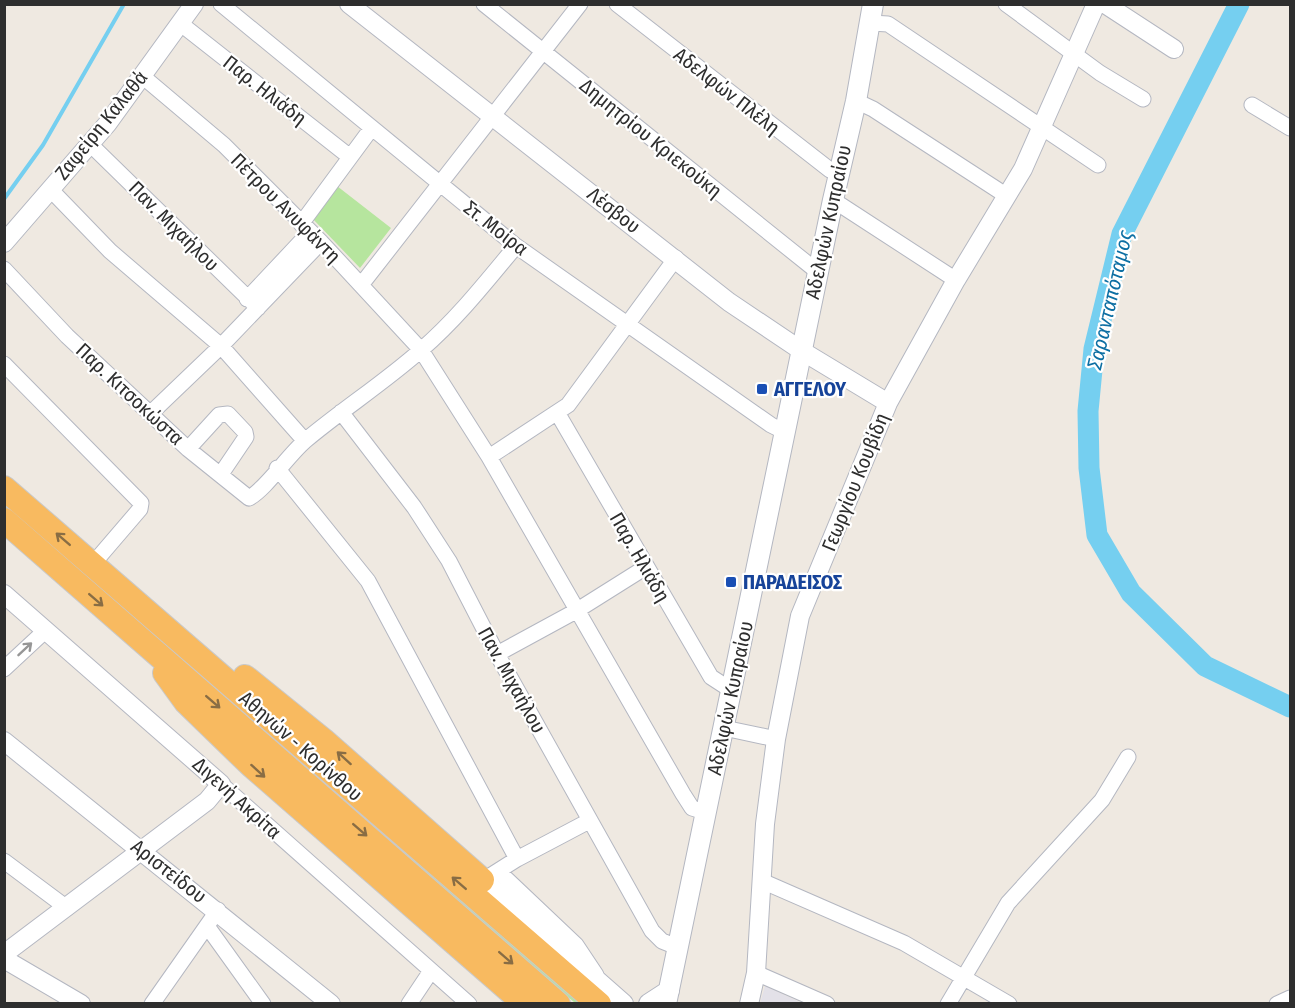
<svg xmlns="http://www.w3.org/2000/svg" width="1295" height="1008" viewBox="0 0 1295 1008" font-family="'Fira Sans Condensed',sans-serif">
<rect width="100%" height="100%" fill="#efe9e1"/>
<path fill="#e3e1e8" d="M765,986L802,1003H760Z"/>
<path fill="#b6e59e" d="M337,186L391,228L360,268L311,217Z
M5,501L581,1003H575L5,507Z"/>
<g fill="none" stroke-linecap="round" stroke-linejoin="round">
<path stroke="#75cff0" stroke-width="4" d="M4,199L43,145L124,4"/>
<path stroke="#75cff0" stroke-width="21" d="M1239,4L1122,234L1094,349L1088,411L1089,468L1097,535L1131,593L1205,666L1290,707"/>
<defs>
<path id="minor" d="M221,4L516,246L771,425L785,432
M484,4L818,272
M617,4L830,170L839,171
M1006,4L1100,73L1143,99
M871,23L888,24L1098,165
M181,24L350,157
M141,75L224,145L321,242L421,350L489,457L683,794L692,808L705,812
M856,101L873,109L1007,196
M1252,105L1290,128
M90,144L258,308
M50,189L110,251L221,346L305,441
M833,200L956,280
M301,224L371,129
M4,269L67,336L188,449L249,498C266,489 288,455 306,440C343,409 385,382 421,350C457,319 486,282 516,246
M361,285L580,4
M247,299L310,232
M4,364L141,503L140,509L92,565
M341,412L414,507L449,561L497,654L652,931L662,941L677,947
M151,413L221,346L321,242
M558,414L711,677L731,690
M188,449L219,415L228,414L245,432L246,437L221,474
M489,457L568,405L676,258
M277,468L368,581L517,859
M497,654L576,611L646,567
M4,669L46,630
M724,728L776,739
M221,784L469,1004
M4,861L67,908
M498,871L576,945L596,975
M490,876L517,859L589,821
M762,881L904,943L1009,1004
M207,926L263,1004
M756,973L827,1004
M152,1004L218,910
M409,1004L431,971
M948,1004L1008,903L1102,800L1128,757
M1277,1004L1290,998"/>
<path id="tertiary" d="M349,4L729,302L802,351L888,403
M1105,4L1174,49
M4,243L108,123L194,4
M4,594L221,784L207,801L4,954
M4,741L331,1004
M4,959L81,1004
M749,1004L756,973L765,824L776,739L800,616L888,403L956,280L1023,169L1096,4"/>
<path id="secondary" d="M482,880L623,1004
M649,1004L669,991
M666,1004L833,200L856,101L873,4"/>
<path id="trunk" d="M4,488L599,1004
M4,520L558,1004
M165,673L186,702L251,765L525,1004
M245,677L323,740L482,880"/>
</defs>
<use href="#minor" stroke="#b4b7c1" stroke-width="17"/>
<use href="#tertiary" stroke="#b4b7c1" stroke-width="20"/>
<use href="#secondary" stroke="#b4b7c1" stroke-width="22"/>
<use href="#trunk" stroke="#c9c9c9" stroke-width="26"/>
<use href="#minor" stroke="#fff" stroke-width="15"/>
<use href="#tertiary" stroke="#fff" stroke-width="18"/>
<use href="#secondary" stroke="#fff" stroke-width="20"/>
<use href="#trunk" stroke="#f8ba60" stroke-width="24"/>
</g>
<defs><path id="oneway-shaft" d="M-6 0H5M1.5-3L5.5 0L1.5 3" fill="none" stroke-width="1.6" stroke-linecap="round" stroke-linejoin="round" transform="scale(1.5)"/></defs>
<g stroke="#896d44">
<use href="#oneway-shaft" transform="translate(63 539) rotate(-139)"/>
<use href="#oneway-shaft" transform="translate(96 600) rotate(41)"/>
<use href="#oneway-shaft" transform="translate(213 702) rotate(41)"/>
<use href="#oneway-shaft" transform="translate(344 758) rotate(-138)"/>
<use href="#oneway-shaft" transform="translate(258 771) rotate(42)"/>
<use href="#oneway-shaft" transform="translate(360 830) rotate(41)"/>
<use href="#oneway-shaft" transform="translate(459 883) rotate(-139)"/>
<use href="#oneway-shaft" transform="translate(506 958) rotate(41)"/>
</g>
<use stroke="#969696" href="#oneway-shaft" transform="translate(25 649) rotate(-43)"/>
<g fill="#1a4fb4" stroke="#fff" stroke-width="2">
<rect x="756" y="383" width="12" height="12" rx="3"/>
<rect x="725" y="576" width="12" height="12" rx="3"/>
</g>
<g text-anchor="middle" stroke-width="4.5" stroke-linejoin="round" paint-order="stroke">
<g font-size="20" fill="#2e2e2e" stroke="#fff">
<text transform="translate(265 90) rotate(38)" y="7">Παρ. Ηλιάδη</text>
<text transform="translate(727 91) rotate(38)" y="7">Αδελφών Πλέλη</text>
<text transform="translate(101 125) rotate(-51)" y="7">Ζαφείρη Καλαθά</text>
<text transform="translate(651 138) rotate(39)" y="7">Δημητρίου Κριεκούκη</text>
<text transform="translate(286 208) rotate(45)" y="7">Πέτρου Ανυφάντη</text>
<text transform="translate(614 210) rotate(38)" y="7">Λέσβου</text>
<text transform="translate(828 222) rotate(-78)" y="7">Αδελφών Κυπραίου</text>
<text transform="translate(174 226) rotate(45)" y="7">Παν. Μιχαήλου</text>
<text transform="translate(496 228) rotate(38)" y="7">Στ. Μοίρα</text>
<text transform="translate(130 394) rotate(43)" y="7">Παρ. Κιτσοκώστα</text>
<text transform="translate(855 482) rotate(-68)" y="7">Γεωργίου Κουβίδη</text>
<text transform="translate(640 557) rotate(60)" y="7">Παρ. Ηλιάδη</text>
<text transform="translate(512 680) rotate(61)" y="7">Παν. Μιχαήλου</text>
<text transform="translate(730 698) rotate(-78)" y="7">Αδελφών Κυπραίου</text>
<text transform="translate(301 746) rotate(41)" y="7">Αθηνών - Κορίνθου</text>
<text transform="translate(237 798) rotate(42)" y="7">Διγενή Ακρίτα</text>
<text transform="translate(169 871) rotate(38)" y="7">Αριστείδου</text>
</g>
<g font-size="20" font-weight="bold" fill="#164399" stroke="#fff" text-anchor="start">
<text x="774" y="396">ΑΓΓΕΛΟΥ</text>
<text x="743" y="589">ΠΑΡΑΔΕΙΣΟΣ</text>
</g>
<g font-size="21" font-style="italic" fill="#0d6fa3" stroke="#fff">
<text transform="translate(1110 300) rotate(-77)" y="7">Σαρανταπόταμος</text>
</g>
</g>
<rect width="1295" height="1008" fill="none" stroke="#2e2e2e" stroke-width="12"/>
</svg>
